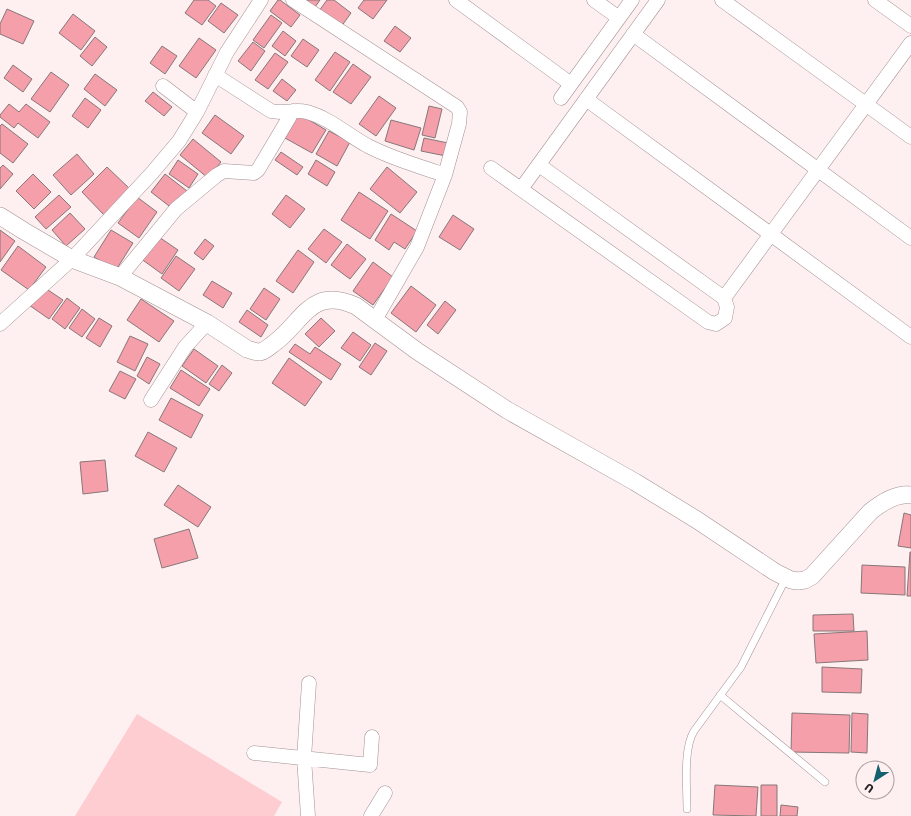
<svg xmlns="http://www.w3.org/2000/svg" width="911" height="816" viewBox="0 0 911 816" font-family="'Golos Text',sans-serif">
<rect width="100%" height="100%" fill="#feeff1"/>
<path fill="#fecdd2" d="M137,714L282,802L274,816H75Z"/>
<path fill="#f59faa" stroke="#877778" d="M194,0H208L216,6L202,25L185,13Z
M278,0H280L300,15L291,27L270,11Z
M305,0H320L315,7Z
M327,0H334L351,13L341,27L319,11Z
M364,0H387L373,19L358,8Z
M221,3L238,15L224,33L208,21Z
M7,9L34,21L23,44L0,34V24Z
M73,14L95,31L81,50L59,33Z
M271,15L282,23L264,48L253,40Z
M395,26L411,38L400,52L384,41Z
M283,31L296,41L285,56L272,46Z
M95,37L107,47L92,66L80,56Z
M199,38L216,50L196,78L179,66Z
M303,39L319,50L307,67L291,56Z
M253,42L265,51L251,71L238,61Z
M162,46L177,56L165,74L150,63Z
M335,52L350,62L330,91L315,80Z
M275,53L288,62L268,89L255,80Z
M353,64L371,77L351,104L333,92Z
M13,65L32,79L23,92L4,78Z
M51,72L69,85L50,112L31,99Z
M95,74L117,90L105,106L84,89Z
M282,79L296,90L287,101L273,91Z
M153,92L172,107L164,116L145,101Z
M379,96L396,108L376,136L359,124Z
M85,98L101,110L88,128L72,116Z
M9,104L19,112L26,104L50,122L38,138L18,123L14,128L0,117V115Z
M429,106L442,109L435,138L422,135Z
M299,114L326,130L312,153L285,138Z
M215,115L244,136L231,154L202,133Z
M391,120L421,128L414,150L385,141Z
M2,124L28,144L13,163L0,153V126Z
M329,131L350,142L337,166L316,154Z
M424,138L448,143L446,156L421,151Z
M193,139L221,162L208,178L180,155Z
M281,152L303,167L297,175L275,160Z
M77,154L94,174L71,195L53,175Z
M178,160L198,174L189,188L169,174Z
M316,160L335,172L327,186L308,174Z
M3,165L13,174L0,189V168Z
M107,167L131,190L105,216L82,192Z
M387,167L417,192L400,213L370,189Z
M33,174L51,192L34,209L16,191Z
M165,174L187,191L173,209L151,192Z
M359,192L388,211L370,239L341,220Z
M59,195L71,207L46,229L35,217Z
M286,195L305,209L290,228L272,214Z
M137,197L157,212L139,238L118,223Z
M70,213L85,229L66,246L52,230Z
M391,214L417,231L405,249L394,242L389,250L375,240Z
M453,215L474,229L460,250L439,237Z
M324,229L342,242L326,263L308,249Z
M0,230L15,241L0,262Z
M111,230L133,243L116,270L94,257Z
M156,235L178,250L162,274L140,258Z
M205,239L214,246L203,260L194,253Z
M347,244L366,259L350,279L331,265Z
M18,246L46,267L29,290L1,270Z
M298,250L314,262L293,293L276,281Z
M176,256L195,269L179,291L161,278Z
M373,262L393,277L373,305L353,291Z
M212,281L232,293L223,308L203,295Z
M42,286L63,300L49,319L29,305Z
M411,286L436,305L416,332L391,313Z
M264,288L280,299L266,320L250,309Z
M67,298L80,308L65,329L52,319Z
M141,299L174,321L159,342L127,320Z
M445,301L456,310L438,334L427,325Z
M82,309L95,319L82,337L69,328Z
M247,310L268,325L261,337L239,322Z
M99,318L112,326L100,347L86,338Z
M321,318L335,331L319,347L305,334Z
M353,332L371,345L360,361L341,348Z
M130,336L148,344L135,371L117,362Z
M375,343L387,351L371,375L359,367Z
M295,344L310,354L315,347L341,364L331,380L289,352Z
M194,349L218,366L206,383L182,366Z
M147,357L160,364L149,384L137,376Z
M289,358L322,382L305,406L272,383Z
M222,365L232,373L219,391L209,384Z
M181,370L210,389L199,406L170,388Z
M120,371L136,379L125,399L109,391Z
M171,398L203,415L191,438L159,420Z
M148,432L177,448L164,472L135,456Z
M105,460L108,491L83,494L80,462Z
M178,485L211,507L198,527L164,505Z
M904,513L911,515V548L898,546Z
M189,529L198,558L162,568L154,539Z
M910,552H911V596H907Z
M862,565L905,567V595L861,593Z
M853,614L854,631H813V615Z
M867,631L868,660L816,663L814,634Z
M822,667L862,669L861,693L822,692Z
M792,713L850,715L849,753L791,752Z
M852,713L868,714L867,753L851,752Z
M715,785L758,787L756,816L713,815Z
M761,785H777V816H761Z
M781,805L798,807L797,816H780Z"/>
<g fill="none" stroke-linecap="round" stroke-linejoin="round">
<defs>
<path id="service" d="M720,695L825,782
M687,809C687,787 683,749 694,731L741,667L786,578"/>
<path id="minor" d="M293,0L457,107L460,112L459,124L445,175L417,247L375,320
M456,0L571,84
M594,0L619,18
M722,0L911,137
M875,0L911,26
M633,34L911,238
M215,75L271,111C284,114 294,109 307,112C329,118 348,135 368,146C393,159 419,166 445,175
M163,86L197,112
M561,98L632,0
M586,99L911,337
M491,168L708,322L716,324L725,318L727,307L724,298L539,165
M521,189L658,0
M120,277L176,209L217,175L224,171L254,173L258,170L293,111
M724,298L911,43
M0,324L72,259L152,173L179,141L197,112L227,52L261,0
M151,400L185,347L207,323
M254,753L370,765L372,737
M308,816L304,758L309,683
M371,816L385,793"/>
<path id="tertiary" d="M0,216L24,231L72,259L120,277L207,323L247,349C251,350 255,352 260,352C265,351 269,347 273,344C303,323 310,285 356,306L417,351L507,410L635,482L697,520L775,572L791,580L798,581L805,580L812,576L870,512C881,503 897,493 911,495"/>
</defs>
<use href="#service" stroke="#a29193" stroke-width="8"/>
<use href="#minor" stroke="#a29193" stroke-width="15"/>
<use href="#tertiary" stroke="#a29193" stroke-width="18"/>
<use href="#service" stroke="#fff" stroke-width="7"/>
<use href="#minor" stroke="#fff" stroke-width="14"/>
<use href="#tertiary" stroke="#fff" stroke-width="17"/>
</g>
<g transform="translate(875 780) rotate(216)"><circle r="19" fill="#feeff1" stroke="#a99e9f"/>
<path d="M0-3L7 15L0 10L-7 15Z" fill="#15606e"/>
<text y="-6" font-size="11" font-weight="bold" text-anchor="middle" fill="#2a2424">U</text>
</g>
</svg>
